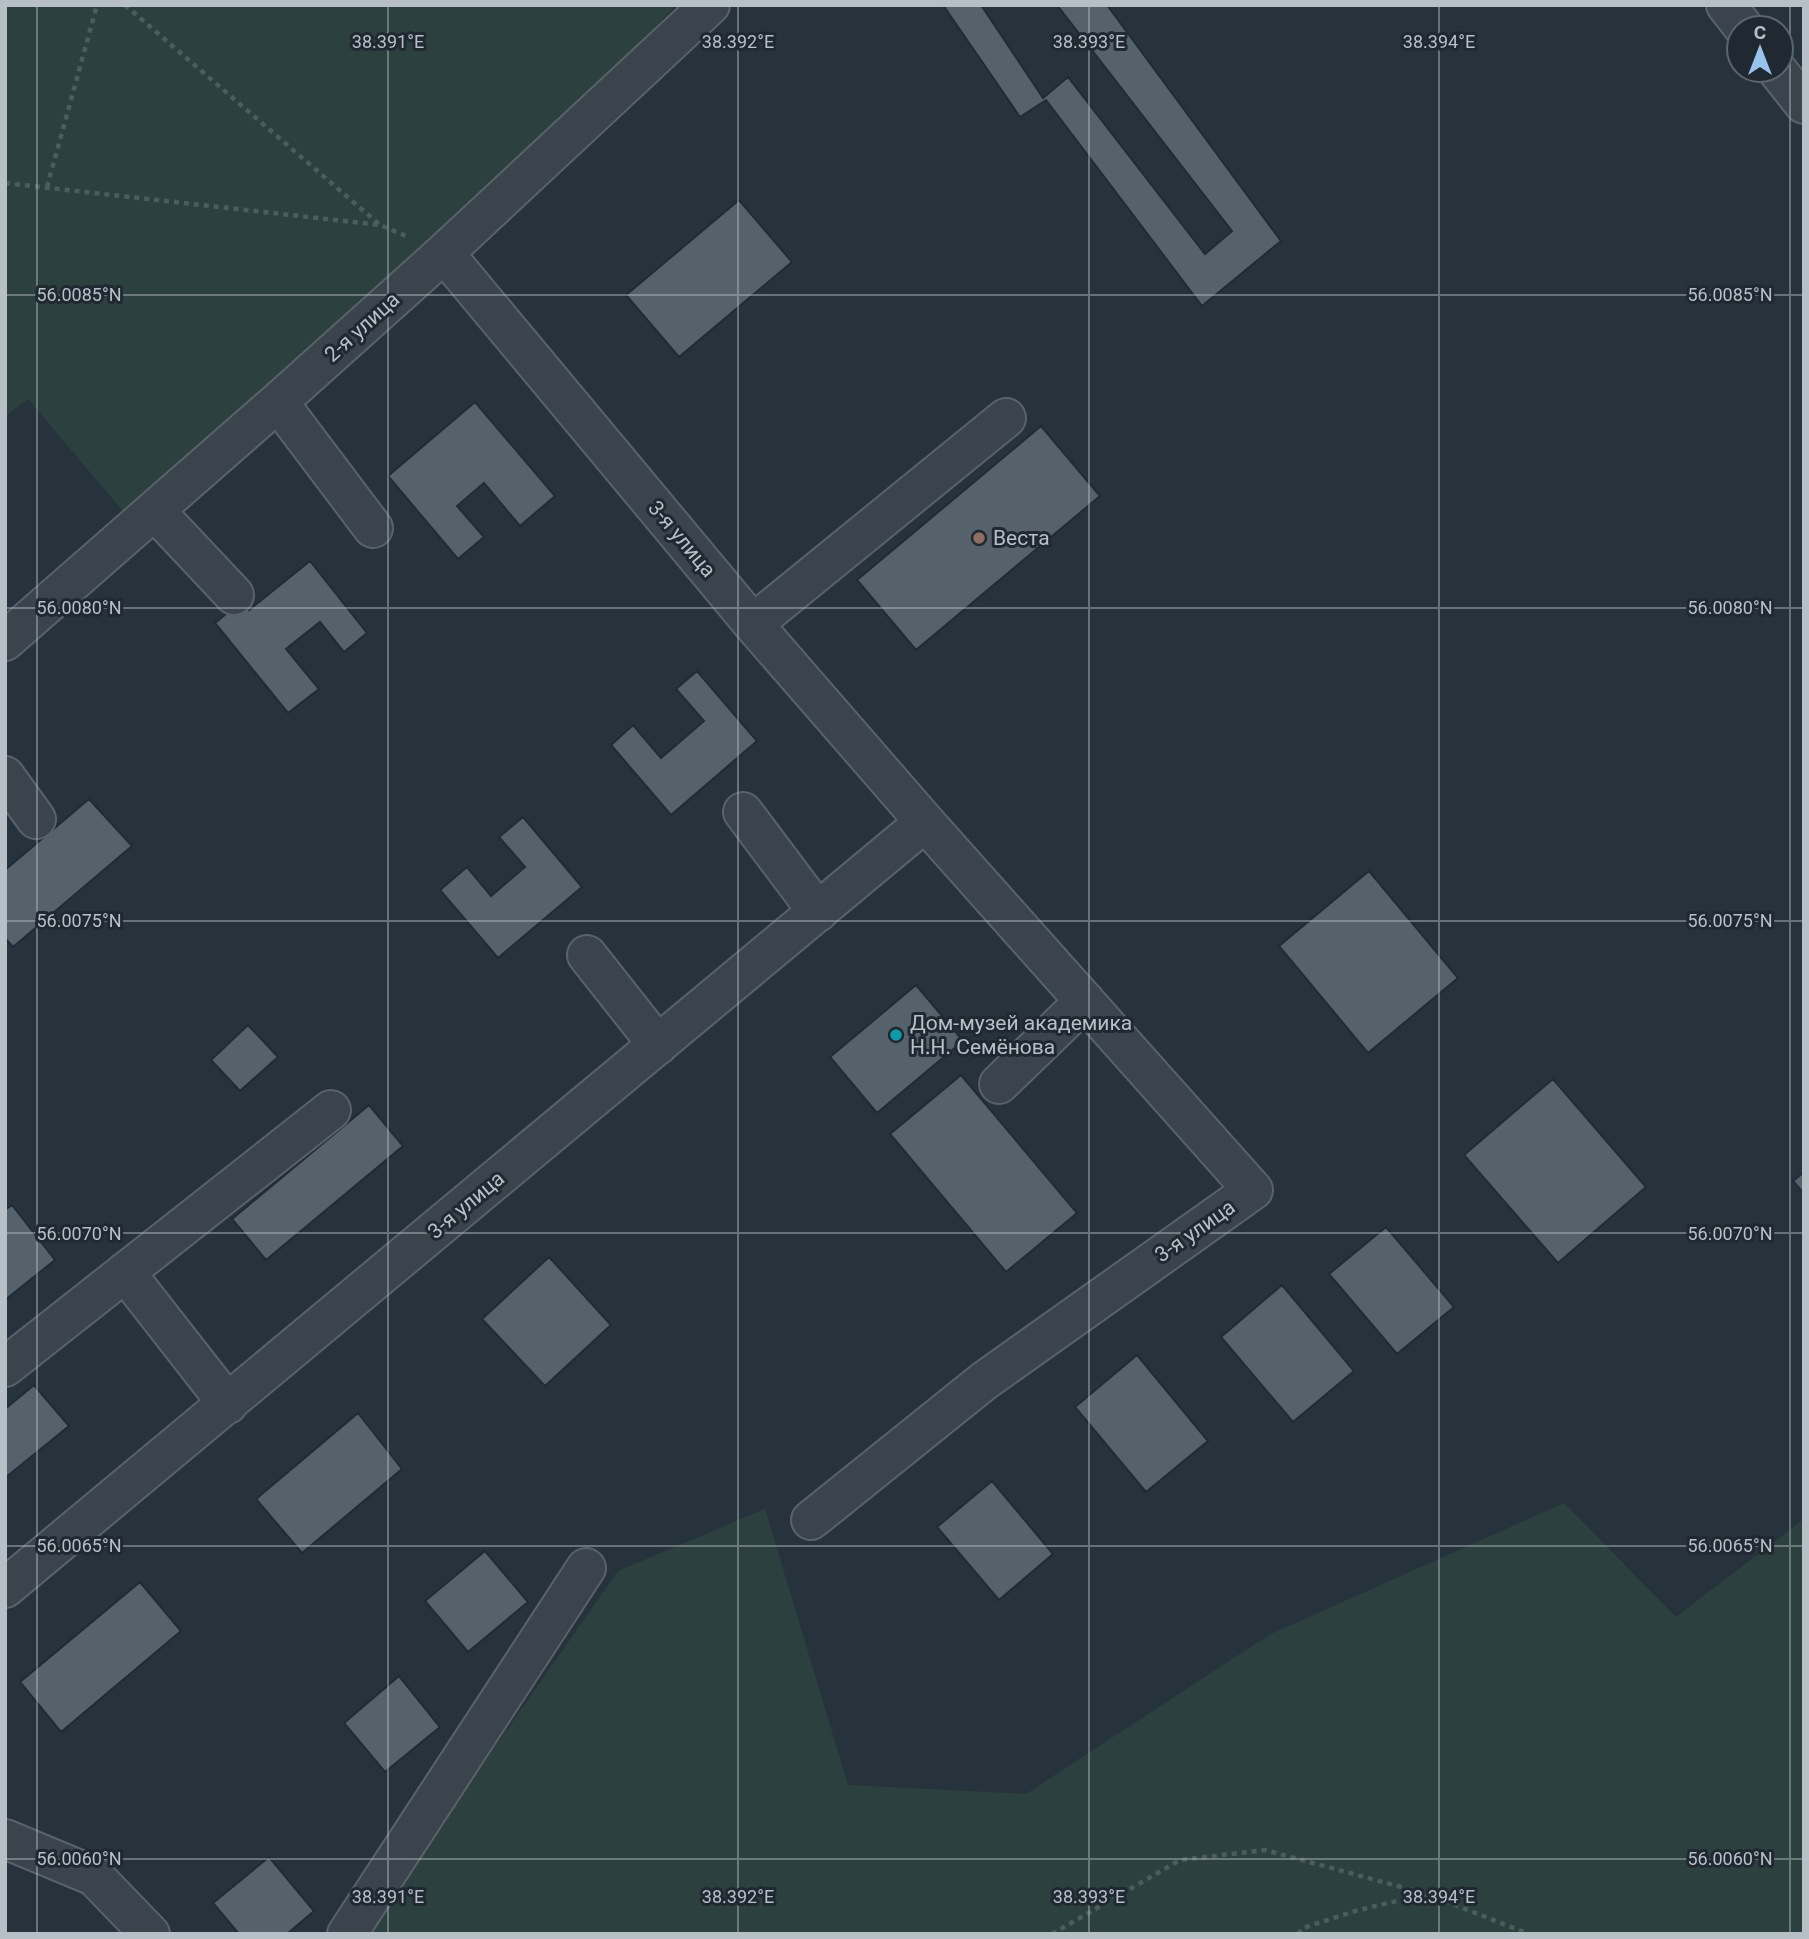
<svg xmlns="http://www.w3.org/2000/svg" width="1809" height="1939" viewBox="0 0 1809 1939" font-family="Roboto,sans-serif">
<rect width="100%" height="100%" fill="#27333c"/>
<path fill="#2c413f" d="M5,5H676L444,253L128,517L28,399L5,416Z
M1564,1503L1676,1617L1804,1519V1934H364L618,1571L765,1509L848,1785L1026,1794L1269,1635Z"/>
<path fill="#55616b" stroke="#222b33" stroke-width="2" d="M943,5H981L1043,98L1068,77L1205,254L1232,231L1057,5H1107L1281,241L1202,306L1046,100L1020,117Z
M739,200L792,262L679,357L626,295Z
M475,402L555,496L520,526L484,483L457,506L484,537L458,559L388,476Z
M1041,426L1100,496L916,650L857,580Z
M310,561L367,633L344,652L320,622L286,649L319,689L288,713L215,623L242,601L249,610Z
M697,671L757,741L671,815L611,745L633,725L661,758L704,721L676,689Z
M89,799L132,846L13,947L5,938V870Z
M523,817L582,887L498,958L440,890L467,867L491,896L525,867L499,837Z
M1369,871L1458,978L1368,1053L1279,946Z
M916,985L963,1041L877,1113L830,1057Z
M248,1025L278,1057L240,1091L211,1060Z
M961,1075L1077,1213L1006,1272L890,1134Z
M1553,1079L1646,1187L1558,1263L1464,1155Z
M369,1105L403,1146L266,1260L232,1219Z
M1804,1172V1194L1793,1181Z
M12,1205L55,1260L5,1300V1210Z
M1386,1227L1454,1307L1397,1354L1329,1274Z
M549,1257L611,1325L545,1386L482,1319Z
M1282,1285L1354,1371L1293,1422L1221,1337Z
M1137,1355L1208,1441L1146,1492L1075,1407Z
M34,1385L69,1426L5,1478V1409Z
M358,1413L402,1469L302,1553L256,1499Z
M992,1481L1053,1554L999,1600L937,1527Z
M485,1551L528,1602L468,1652L425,1601Z
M140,1582L181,1631L61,1732L20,1682Z
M399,1676L440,1727L385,1772L344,1723Z
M269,1857L314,1911L287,1934H239L213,1903Z"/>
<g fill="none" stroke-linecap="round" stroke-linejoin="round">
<defs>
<path id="minor" d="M1726,5L1744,28
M1777,70L1804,104
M444,253L753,624L925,822L1253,1190L984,1381L811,1520
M278,402L373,528
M155,511L234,595
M753,624L1006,418
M5,641L278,402L444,253L710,5
M5,776L36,819
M743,812L818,912
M587,955L658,1045
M999,1084L1085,1001
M125,1272L228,1404
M5,1367L331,1110
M5,1588L925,822
M5,1839L94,1876L150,1934
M347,1934L586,1568"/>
</defs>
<use href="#minor" stroke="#59626a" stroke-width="42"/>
<path stroke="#4b5d5d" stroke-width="4.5" stroke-dasharray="5 5" stroke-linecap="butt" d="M125,5L380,225
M5,183L380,225L406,236
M47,187L97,5
M1052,1934L1180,1860L1265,1850L1427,1894L1529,1934
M1298,1934L1303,1928L1355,1911L1426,1894"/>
<use href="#minor" stroke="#3b444c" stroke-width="38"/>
</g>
<path fill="none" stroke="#b7bfc7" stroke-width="2" stroke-opacity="0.45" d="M37,5V1934M388,5V1934M738,5V1934M1089,5V1934M1439,5V1934M1790,5V1934M5,295H1804M5,608H1804M5,921H1804M5,1233H1804M5,1546H1804M5,1859H1804"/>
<circle fill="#8d6e63" stroke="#202931" stroke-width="2.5" cx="979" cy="538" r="7"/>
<circle fill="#0f9aa8" stroke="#202931" stroke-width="2.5" cx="896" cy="1035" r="7"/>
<g text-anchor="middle" stroke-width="6" stroke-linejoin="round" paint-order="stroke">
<g font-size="21" fill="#b7bfc7" stroke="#202931">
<text transform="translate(362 327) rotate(-42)" y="7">2-я улица</text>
<text transform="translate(682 539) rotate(50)" y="7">3-я улица</text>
<text transform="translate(466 1205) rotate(-40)" y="7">3-я улица</text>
<text transform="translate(1195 1231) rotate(-35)" y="7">3-я улица</text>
</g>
<g font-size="21" fill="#b7bfc7" stroke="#202931" text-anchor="start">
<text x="993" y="545">Веста</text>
<text x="910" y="1030">Дом-музей академика<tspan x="910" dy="24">Н.Н. Семёнова</tspan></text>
</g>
</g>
<g font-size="18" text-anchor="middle" fill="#b7bfc7" stroke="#202931" stroke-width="6" stroke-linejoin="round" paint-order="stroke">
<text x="388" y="48">38.391°E</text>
<text x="738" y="48">38.392°E</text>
<text x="1089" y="48">38.393°E</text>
<text x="1439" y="48">38.394°E</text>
<text x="79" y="301">56.0085°N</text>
<text x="1730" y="301">56.0085°N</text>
<text x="79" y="614">56.0080°N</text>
<text x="1730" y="614">56.0080°N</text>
<text x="79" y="927">56.0075°N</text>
<text x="1730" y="927">56.0075°N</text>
<text x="79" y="1240">56.0070°N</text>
<text x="1730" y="1240">56.0070°N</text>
<text x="79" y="1552">56.0065°N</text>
<text x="1730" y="1552">56.0065°N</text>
<text x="79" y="1865">56.0060°N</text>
<text x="1730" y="1865">56.0060°N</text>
<text x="388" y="1903">38.391°E</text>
<text x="738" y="1903">38.392°E</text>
<text x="1089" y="1903">38.393°E</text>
<text x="1439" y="1903">38.394°E</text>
</g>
<rect width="1809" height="1939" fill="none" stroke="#b7bfc7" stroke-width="14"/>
<g transform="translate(1760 49)"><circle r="33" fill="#202931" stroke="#5c656d" stroke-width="2"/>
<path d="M0-5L12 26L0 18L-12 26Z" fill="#97c3ec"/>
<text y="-10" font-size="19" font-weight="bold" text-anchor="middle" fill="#b7bfc7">С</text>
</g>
</svg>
